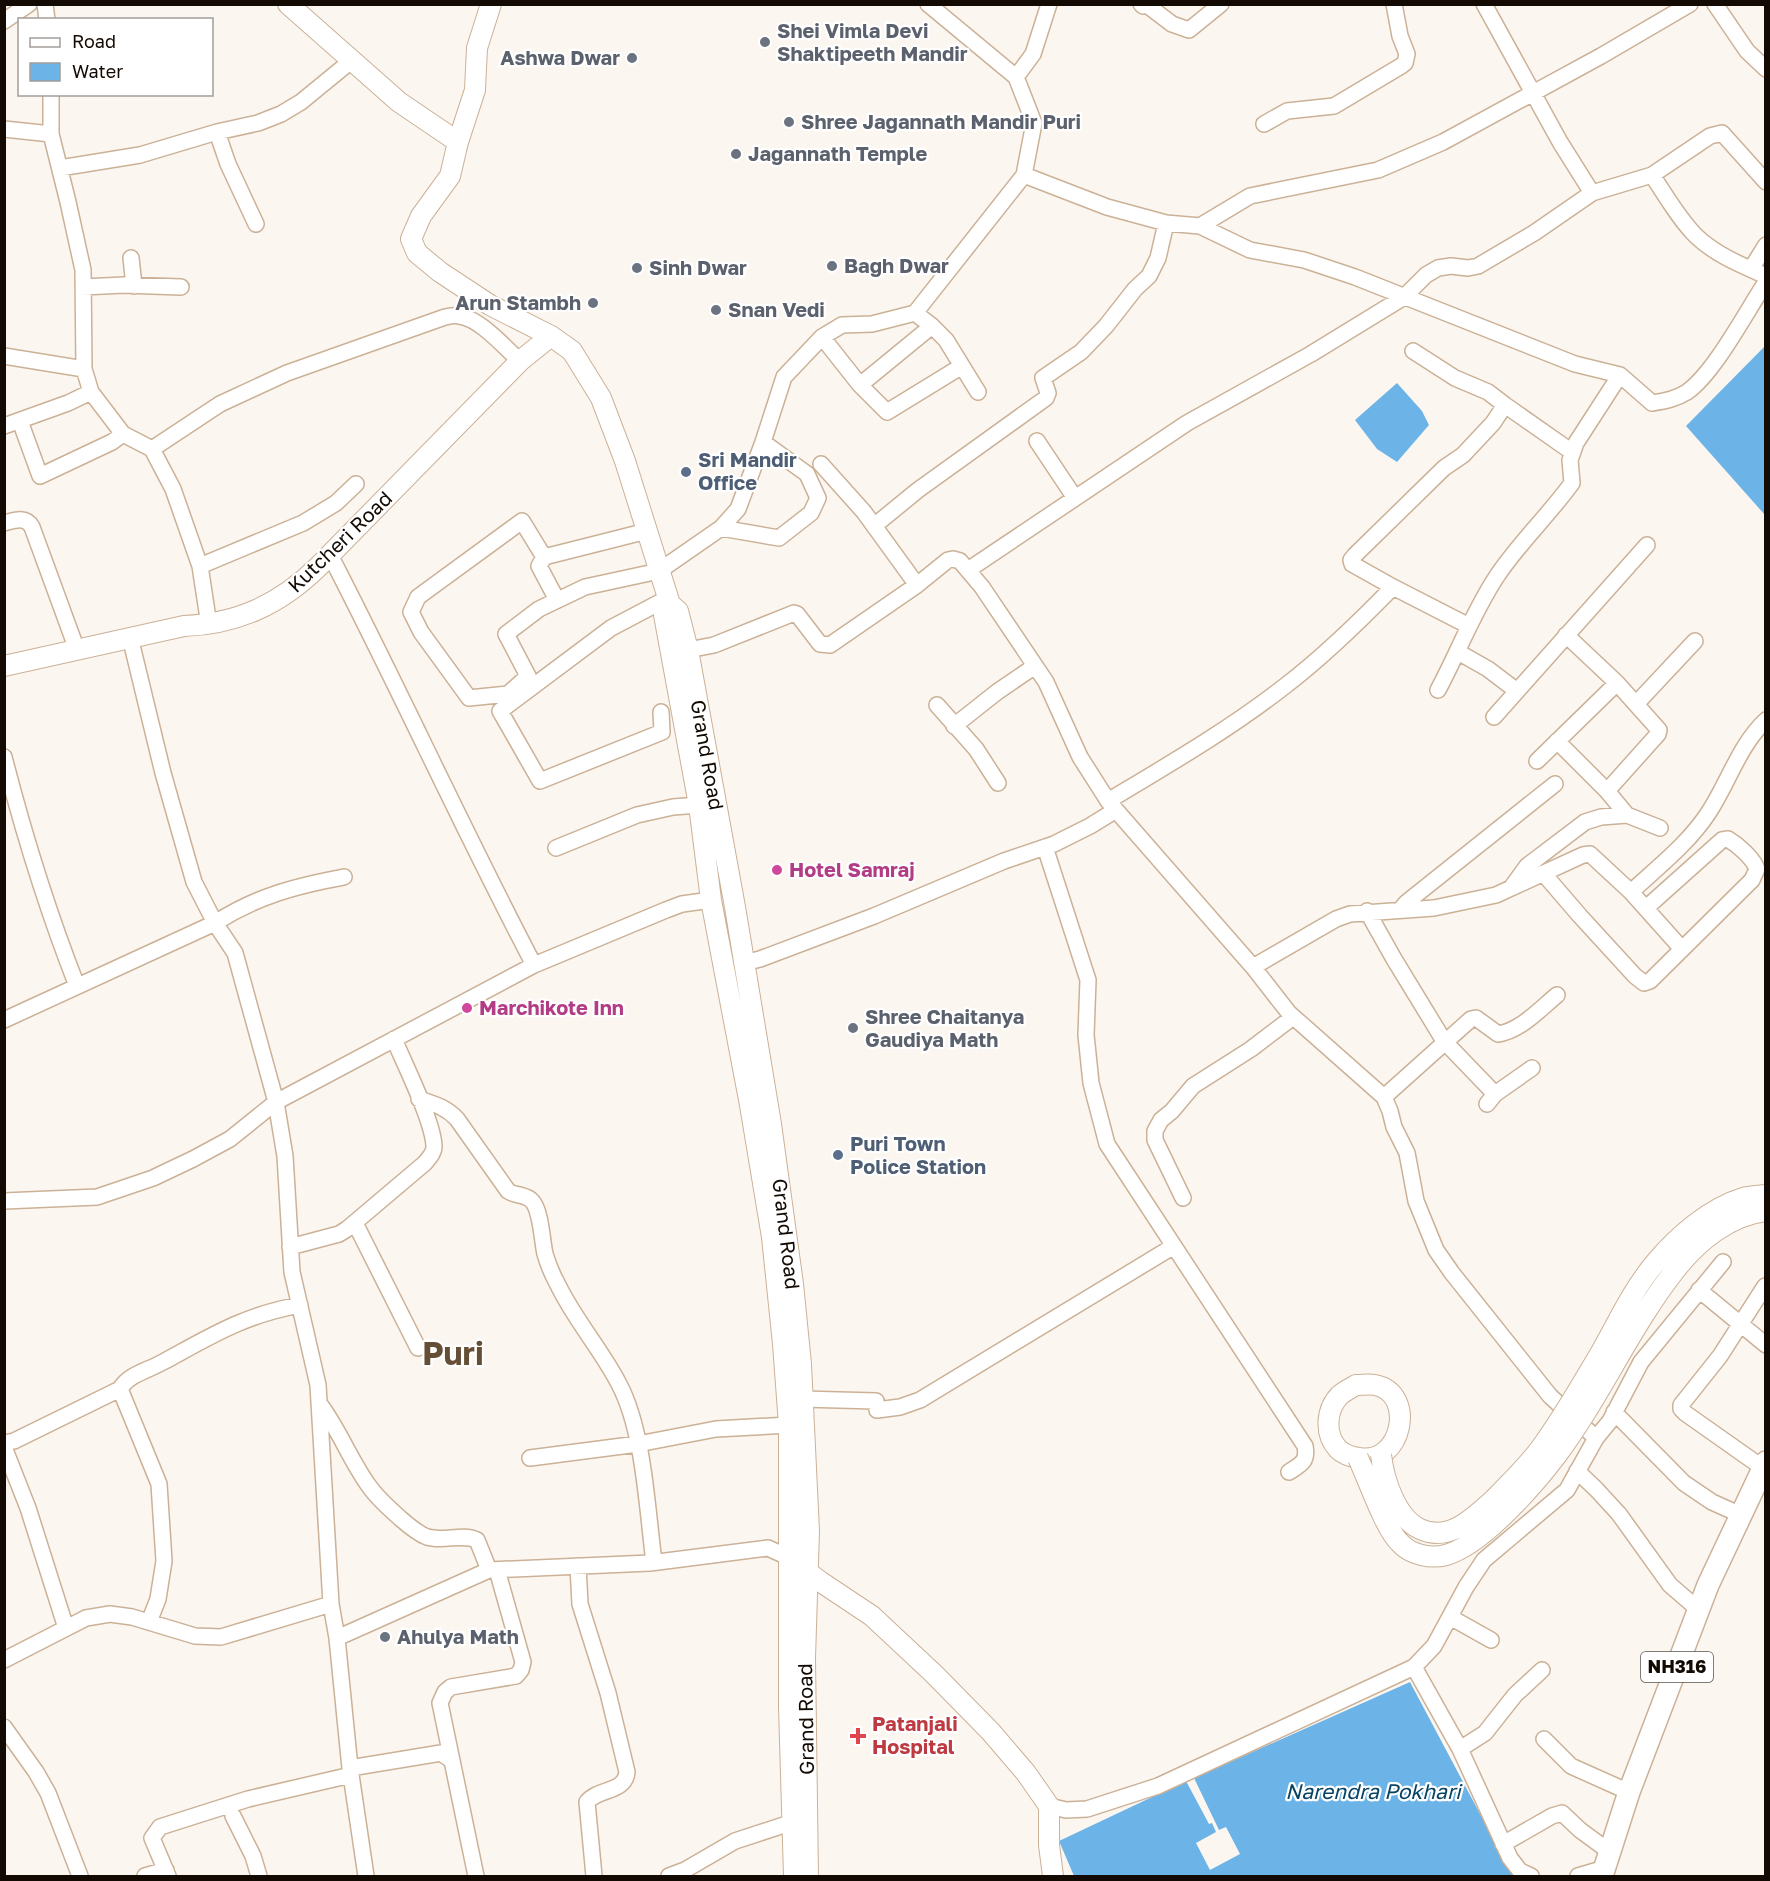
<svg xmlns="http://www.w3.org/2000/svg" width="1770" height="1881" viewBox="0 0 1770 1881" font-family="'Golos Text',sans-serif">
<rect width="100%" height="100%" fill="#fcf6f1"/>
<path fill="#6cb4e7" d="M1765,346V515L1686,426Z
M1397,383L1422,411L1429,425L1397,462L1377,449L1355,420Z
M1410,1682L1513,1876H1074L1059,1841L1186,1781L1209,1824L1212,1823L1216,1832L1196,1843L1210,1870L1240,1854L1226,1827L1219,1830L1194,1778Z"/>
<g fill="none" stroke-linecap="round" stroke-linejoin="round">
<defs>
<path id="minor" d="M45,4L47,20
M1141,4L1143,6L1147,5L1172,24L1189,30L1221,4
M1484,4L1560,142L1592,193
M1715,4L1747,51L1766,69
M4,21L29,4
M1016,77L1033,54L1049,4
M51,94V134L68,202L83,270L84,369L91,392L123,434L152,449L173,489L200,566L209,625
M1264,124L1287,111L1334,106L1401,66L1405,63L1407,54L1400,36L1394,4
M4,129L51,134
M217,132L228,164L256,224
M60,168L140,155L217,132L258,123L281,114L301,102L351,61
M1024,175L1107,207L1166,223L1200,226L1250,250L1304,260L1355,277L1575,364L1620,375L1652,403C1665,401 1676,399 1687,392C1715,372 1746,312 1766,282
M1652,175C1666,196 1679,219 1696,236C1716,255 1741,265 1766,276
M1200,226L1250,196L1378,170L1443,142L1601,56L1690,4
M131,258L134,286
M1751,269L1766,245
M83,287L124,285L181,287
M915,313L932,326L946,340L978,392
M822,337L860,385L887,412L962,366
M1413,351L1455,378L1488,392L1505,405L1493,423L1463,455L1444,468L1355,555L1351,560L1352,564L1393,587L1469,626
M4,356L84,369
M860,385L932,326
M1505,405L1572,452
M20,421L40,476L112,442L123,434
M4,426L68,403L91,392
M1037,441L1075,498
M152,449L220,404L287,373L445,317C450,316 455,315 459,316C480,318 505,348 520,361
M821,464L864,512L917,585
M4,523C15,520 26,516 32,527L77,650
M874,526L918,490L1046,398L1048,393L1043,378L1081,352L1106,326L1135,289L1149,276L1158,258L1166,223
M721,528L779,538L811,513L818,498L807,474L763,442
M330,555C400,690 463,830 534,965
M544,557L647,531
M200,566L303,523L336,503L356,484
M968,570L1187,423L1311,354L1404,297L1426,275L1438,268L1451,266L1468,268L1478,266L1534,233L1592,193L1652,175L1710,136L1722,133L1766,182
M557,600L539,566L544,557L522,521L418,597L411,612L421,632L469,698L508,694L528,676L506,634L539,609L585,587L659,571L721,528L738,509L763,442L784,377L822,337L842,325L872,324L915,313L1024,175L1034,123L1016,77L928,4
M1566,635L1617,683L1659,730L1658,734L1607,791
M130,637L163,773L194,882L215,923L235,953L276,1102L285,1156L292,1272L318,1385L331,1604L337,1638L350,1768L366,1876
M688,650L714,645L794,613L797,614L820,644L830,645L917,585L948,560L953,559L960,561L982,587L1046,682L1080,757L1108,801L1253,967L1289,1013L1384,1097L1390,1111L1394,1127L1407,1153L1416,1201L1436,1250L1452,1273L1550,1396L1596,1438L1567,1490L1484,1560L1466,1587L1434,1646L1414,1667L1158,1786L1087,1809L1066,1810L1049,1806
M1458,652L1488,669L1517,691
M1438,690C1458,653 1473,612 1497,576C1519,543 1548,516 1572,483L1570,460L1576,443L1620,375
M1636,704L1695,641
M937,705L976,749L998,783
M661,712L662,732L540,781L500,711L611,628L668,598
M1494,717L1647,545
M954,726L997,692L1035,666
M1557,741L1607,791L1627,815
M4,757C24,835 48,912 77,986
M1537,761L1617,683
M1108,801C1168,765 1230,729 1285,686C1323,657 1359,622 1393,587
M1045,847L1088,980L1086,1035L1091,1083L1107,1144L1305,1446C1308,1462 1301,1464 1289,1472
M556,848L637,815L673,807L699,805
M1543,873L1580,916L1635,976L1644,983L1650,981L1752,880L1757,869C1753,858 1738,845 1728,839L1722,840L1646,908
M1511,888L1527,866L1585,822L1601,817L1627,815L1660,828
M1631,892C1658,867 1689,843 1709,812C1728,783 1740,744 1766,720
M1400,910L1407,902L1555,784
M1367,911L1394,959L1444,1041L1495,1094
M744,963L760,959L874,916L1004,861L1054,844L1090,826L1116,810
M1253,967L1336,919L1350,914L1434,908L1496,895L1583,855L1590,854L1631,892L1682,949
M4,1020L215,923C257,896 296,886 344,877
M1384,1097L1471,1019L1476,1018L1498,1034C1520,1031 1540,1009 1557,995
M419,1099C434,1104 446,1107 457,1119L508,1191C515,1196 526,1194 532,1201C541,1210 542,1241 545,1254C548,1264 552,1274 557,1283C574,1319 601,1349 619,1384C644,1431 647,1509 654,1562
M1487,1104L1495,1094L1532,1068
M1183,1198L1155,1140V1131L1161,1120L1172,1111L1193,1086L1251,1049L1293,1017
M4,1201L97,1197L153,1178L193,1159L230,1139L276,1102L534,965L666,910L682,904L711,900
M355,1223L418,1348
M290,1247L339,1234L347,1229L425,1163C429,1158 434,1153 434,1147C434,1123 404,1063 394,1039
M1699,1290L1766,1345
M120,1389L159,1484L164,1561L158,1599L149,1622
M802,1399L876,1401
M319,1403C339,1429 350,1460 369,1486C377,1498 390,1509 401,1519C409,1526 417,1533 427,1537C444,1542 462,1533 477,1540L489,1570
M877,1410L900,1407L920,1400L1174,1246
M1614,1412L1684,1483L1712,1502L1741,1515
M1596,1438L1610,1421L1641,1362L1723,1262
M4,1443L14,1441L120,1389C129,1374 147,1371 163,1362C211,1336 244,1315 300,1305
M4,1447L28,1508L66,1628
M530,1458L638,1444L716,1429L789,1425
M1763,1468L1685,1413L1681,1409V1405L1720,1356L1765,1286
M1577,1471L1596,1489L1619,1514L1670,1585L1699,1610
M578,1566L580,1604L608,1693L627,1772C625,1793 598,1788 587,1802L594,1876
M1450,1617L1491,1640
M337,1638L489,1570L650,1563L768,1548L790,1558
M4,1660L86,1618L110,1614L132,1617L195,1636L221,1637L331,1604
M1414,1667L1460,1749L1510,1858L1520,1871L1531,1876
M4,1727L36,1772L48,1793L80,1876
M1544,1739L1571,1766L1629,1792
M1460,1749L1485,1733L1515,1695L1542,1670
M350,1768L441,1753L451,1760
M233,1816L253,1856L259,1876
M1503,1844L1552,1816L1562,1813L1580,1830L1610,1852
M145,1876L166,1870
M168,1876L152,1838L160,1827L248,1799L351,1775
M476,1876L440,1703L445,1692L451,1687L516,1676L521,1670L523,1662L497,1570
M669,1876L685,1870L735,1841L793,1822
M1578,1876L1605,1868"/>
<path id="major" d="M288,4L399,102L458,142
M491,4L477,48L475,90L458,142L450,176L421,216L411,239L417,253L440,272L490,305L551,336L572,351L601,398L625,461L670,604L678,611L688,650L735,907L771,1124L793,1284L801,1364L809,1531L805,1658L808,1876
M670,604L664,615L699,805L711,900L750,1105L772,1237L783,1344L789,1425V1707L794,1876
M4,666L184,626C238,624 280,604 318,567L520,361L551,336
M1356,1385C1362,1385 1369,1384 1375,1385C1417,1393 1402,1466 1359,1458C1352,1457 1344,1455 1338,1449C1324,1434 1326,1409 1340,1395C1345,1391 1351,1388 1356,1385Z
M801,1567L821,1582L872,1616L934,1674L991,1732L1026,1773L1049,1806V1845L1053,1876"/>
<path id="highway" d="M1602,1876L1629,1792L1708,1585L1766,1462"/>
</defs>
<use href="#minor" stroke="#cbb196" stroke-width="18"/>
<use href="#major" stroke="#cbb196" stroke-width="22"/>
<use href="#highway" stroke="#cbb196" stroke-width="24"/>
<use href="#minor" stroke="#fff" stroke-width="15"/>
<use href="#major" stroke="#fff" stroke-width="20"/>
<use href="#highway" stroke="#fff" stroke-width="21"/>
<defs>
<path id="major-bridge" d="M1381,1455C1384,1480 1396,1518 1420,1529C1448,1542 1471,1520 1491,1502C1508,1485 1526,1468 1540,1449C1563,1418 1582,1384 1601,1352C1618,1322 1633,1289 1656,1262C1678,1236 1710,1208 1743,1198C1750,1196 1758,1196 1766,1195
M1358,1458C1368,1479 1385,1529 1400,1543C1411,1555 1431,1559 1446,1555C1482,1545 1534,1485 1556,1456C1601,1396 1630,1327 1676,1269C1698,1241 1730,1215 1766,1211"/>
</defs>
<use href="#major-bridge" stroke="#cbb196" stroke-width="22" stroke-linecap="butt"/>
<use href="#major-bridge" stroke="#fff" stroke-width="20"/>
</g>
<g fill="#6b7280" stroke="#fff" stroke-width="2">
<circle cx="765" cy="42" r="6"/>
<circle cx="632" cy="58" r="6"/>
<circle cx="789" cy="122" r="6"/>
<circle cx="736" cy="154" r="6"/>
<circle cx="832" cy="266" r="6"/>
<circle cx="637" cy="268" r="6"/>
<circle cx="593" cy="303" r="6"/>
<circle cx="716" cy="310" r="6"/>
<circle cx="853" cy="1028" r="6"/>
<circle cx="385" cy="1637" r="6"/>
</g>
<g fill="#5c6f8a" stroke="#fff" stroke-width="2">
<circle cx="686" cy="472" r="6"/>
<circle cx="838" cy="1155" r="6"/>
</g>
<g fill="#d1479c" stroke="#fff" stroke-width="2">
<circle cx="777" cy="870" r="6"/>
<circle cx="467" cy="1008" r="6"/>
</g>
<path fill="#e0444e" stroke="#fff" stroke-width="2" d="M855 1727h6v6h6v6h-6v6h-6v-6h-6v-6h6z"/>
<g text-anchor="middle" stroke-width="4.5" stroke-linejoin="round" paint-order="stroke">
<rect fill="#fff" stroke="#5a544f" stroke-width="1.5" x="1641" y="1652" width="72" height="30" rx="4.5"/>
<g font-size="18" font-weight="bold" fill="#130a03">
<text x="1677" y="1673">NH316</text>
</g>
<g font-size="20" font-weight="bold" fill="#5b616d" stroke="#fff" text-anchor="start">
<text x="777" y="38">Shei Vimla Devi<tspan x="777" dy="23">Shaktipeeth Mandir</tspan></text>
<text x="620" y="65" text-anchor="end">Ashwa Dwar</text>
<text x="801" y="129">Shree Jagannath Mandir Puri</text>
<text x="748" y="161">Jagannath Temple</text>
<text x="844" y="273">Bagh Dwar</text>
<text x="649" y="275">Sinh Dwar</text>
<text x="581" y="310" text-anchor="end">Arun Stambh</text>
<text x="728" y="317">Snan Vedi</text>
<text x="865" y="1024">Shree Chaitanya<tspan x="865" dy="23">Gaudiya Math</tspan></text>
<text x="397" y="1644">Ahulya Math</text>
</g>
<g font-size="20" font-weight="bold" fill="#4e5e75" stroke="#fff" text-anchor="start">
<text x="698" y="467">Sri Mandir<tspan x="698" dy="23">Office</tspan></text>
<text x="850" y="1151">Puri Town<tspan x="850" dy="23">Police Station</tspan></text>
</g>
<g font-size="20" fill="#130a03" stroke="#fff">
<text transform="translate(340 542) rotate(-44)" y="7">Kutcheri Road</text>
<text transform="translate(707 755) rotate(80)" y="7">Grand Road</text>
<text transform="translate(786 1234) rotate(83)" y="7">Grand Road</text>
<text transform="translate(806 1719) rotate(-91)" y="7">Grand Road</text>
</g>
<g font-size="20" font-weight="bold" fill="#b23c85" stroke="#fff" text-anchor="start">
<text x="789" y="877">Hotel Samraj</text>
<text x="479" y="1015">Marchikote Inn</text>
</g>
<g font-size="20" font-weight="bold" fill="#be3a42" stroke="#fff" text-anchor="start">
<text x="872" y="1731">Patanjali<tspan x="872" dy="23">Hospital</tspan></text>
</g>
<g font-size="21" font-style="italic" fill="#084364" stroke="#fff">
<text x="1373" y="1799">Narendra Pokhari</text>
</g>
<g font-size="32" font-weight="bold" fill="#654e36" stroke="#fff">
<text x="453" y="1365">Puri</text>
</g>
</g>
<rect width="1770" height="1881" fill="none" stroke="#130a03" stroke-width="12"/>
<rect x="18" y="18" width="195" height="78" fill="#ffffff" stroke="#a19d9a" stroke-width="1.5"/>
<rect x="30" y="38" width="30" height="9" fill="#ffffff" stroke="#a19d9a" stroke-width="1.5"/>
<text x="72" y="48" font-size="18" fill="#130a03">Road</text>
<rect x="30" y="63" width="30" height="18" fill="#6cb4e7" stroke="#a19d9a" stroke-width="1.5"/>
<text x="72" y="78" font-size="18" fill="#130a03">Water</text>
</svg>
